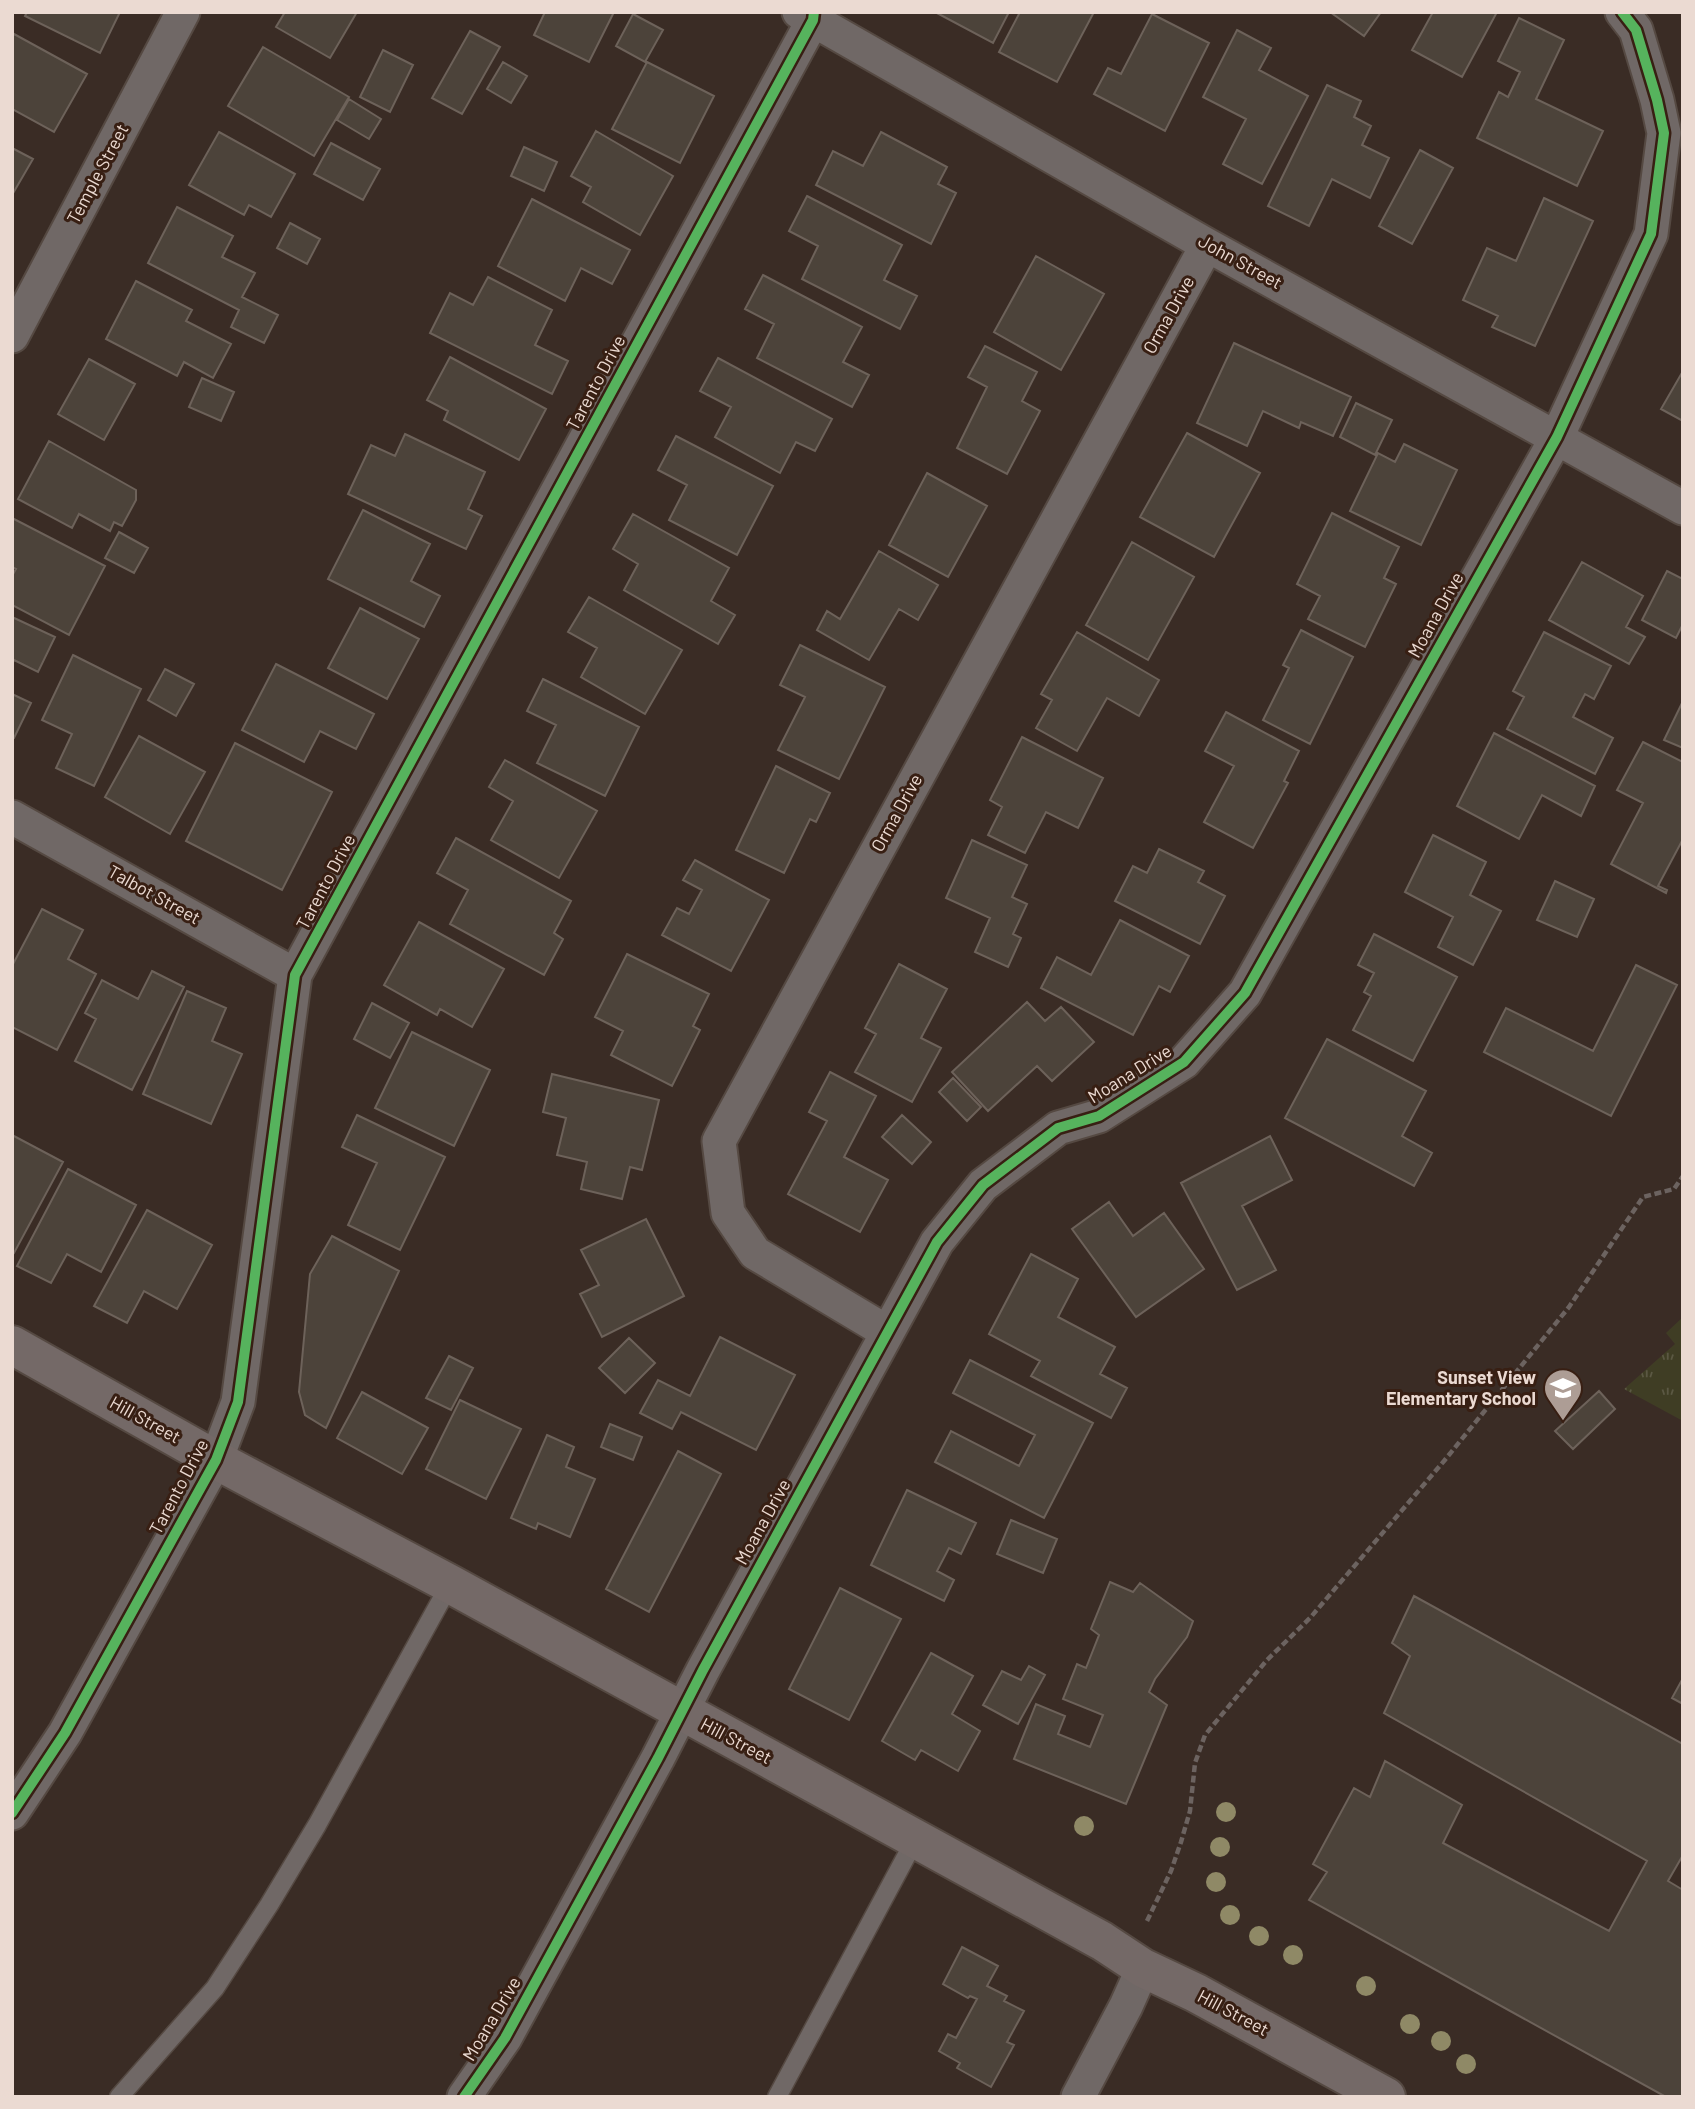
<svg xmlns="http://www.w3.org/2000/svg" width="1695" height="2109" viewBox="0 0 1695 2109" font-family="Barlow,sans-serif">
<defs>
<pattern id="grass-tufts" width="24" height="20" patternUnits="userSpaceOnUse" patternTransform="scale(1.75)"><rect width="24" height="20" fill="#3f3d24"/><path d="M3 7l-1-3M5 7V3M7 7l1-3M15 17l-1-3M17 17v-4M19 17l1-3" fill="none" stroke="#5b5843"/></pattern>
</defs>
<rect width="100%" height="100%" fill="#3a2c25"/>
<path fill="url(#grass-tufts)" d="M1683,1317V1421L1624,1389L1675,1344L1666,1333Z"/>
<path fill="#4c433a" stroke="#6d625a" stroke-width="2" d="M27,12H120L100,53L25,16Z
M285,12H357L330,58L276,27Z
M545,12H614L589,62L534,35Z
M935,12H1009L993,43Z
M1020,12H1094L1057,82L999,52Z
M1330,12H1381L1364,36Z
M1433,12H1497L1462,77L1412,50Z
M633,14L663,30L645,62L616,46Z
M1152,14L1209,43L1165,131L1094,94L1108,68L1121,74Z
M1519,18L1564,40L1536,99L1603,131L1577,186L1477,138L1499,92L1508,97L1520,72L1498,61Z
M1237,30L1271,48L1259,70L1308,96L1262,184L1223,164L1246,119L1203,97Z
M470,31L500,47L462,114L432,98Z
M14,34L87,74L54,132L12,109V38Z
M263,47L349,97L314,156L228,106Z
M383,50L413,65L390,112L360,97Z
M503,62L527,76L511,103L487,89Z
M647,62L714,96L680,163L612,129Z
M1327,85L1361,101L1354,117L1371,126L1362,145L1389,158L1370,198L1332,179L1309,226L1268,206Z
M349,99L381,119L369,139L337,120Z
M596,131L673,176L640,235L583,202L591,187L571,176Z
M219,132L295,174L271,217L249,205L244,215L189,185Z
M881,132L947,167L938,184L956,193L931,244L816,185L833,151L863,166Z
M331,143L380,169L363,200L314,174Z
M524,147L557,162L544,191L511,176Z
M12,148L33,159L12,195Z
M1420,150L1453,168L1412,244L1379,226Z
M807,196L902,245L884,280L917,296L900,329L802,279L818,246L789,231Z
M1544,198L1593,221L1535,346L1492,327L1498,316L1463,300L1487,248L1516,261Z
M532,199L630,250L612,284L581,268L565,301L498,266Z
M177,207L233,236L222,257L255,273L242,297L278,315L264,343L231,327L239,310L148,263Z
M290,223L320,239L307,264L277,248Z
M1036,256L1104,294L1061,370L994,332Z
M763,275L862,327L843,362L869,375L852,407L757,358L774,324L745,309Z
M488,277L552,310L535,345L568,361L552,394L430,333L450,293L473,305Z
M136,281L192,310L186,321L231,344L213,378L184,362L177,376L106,339Z
M1234,343L1351,397L1333,436L1301,422L1299,428L1263,411L1247,446L1197,423Z
M985,346L1037,372L1022,401L1040,411L1007,474L957,448L987,387L968,377Z
M450,357L546,409L519,460L444,420L448,411L427,400Z
M718,358L832,419L815,451L796,442L780,473L715,437L731,407L700,391Z
M89,359L135,384L104,440L58,414Z
M1683,371V421L1661,409Z
M202,378L234,392L221,421L189,407Z
M1356,403L1392,420L1375,455L1340,437Z
M1187,433L1260,473L1214,557L1140,517Z
M405,434L485,472L468,509L482,516L466,549L348,494L371,445L395,456Z
M676,436L773,486L737,555L669,520L687,485L658,470Z
M49,441L136,490V500L122,526L114,522L110,531L79,514L72,528L18,499Z
M1404,444L1457,470L1421,545L1350,511L1378,453L1395,462Z
M927,473L987,506L948,577L889,545Z
M363,510L430,544L411,581L440,596L424,627L328,579Z
M1332,513L1399,547L1384,578L1396,584L1365,647L1308,619L1320,596L1297,584Z
M633,514L729,568L711,601L735,615L718,644L624,590L638,564L613,549Z
M12,518L105,566L69,635L12,605V576L16,569L12,567Z
M119,532L148,548L134,573L105,558Z
M1132,542L1194,577L1148,660L1086,625Z
M879,551L938,585L918,620L899,609L869,660L817,630L827,611L840,619Z
M1582,562L1643,596L1626,627L1645,637L1629,664L1549,620Z
M1667,571L1683,579V624L1676,638L1642,620Z
M589,597L682,650L645,714L581,677L597,648L568,632Z
M360,608L419,639L387,699L328,668Z
M12,617L55,637L38,672L14,660L12,665Z
M1301,630L1353,657L1310,744L1263,720L1289,668L1283,665Z
M1077,632L1159,680L1139,716L1107,698L1077,751L1036,728L1052,700L1041,694Z
M1544,632L1611,666L1594,699L1585,694L1573,717L1613,738L1595,774L1507,729L1524,697L1513,691Z
M800,645L885,687L839,779L778,750L805,697L780,685Z
M73,655L141,689L94,786L56,768L72,734L42,720Z
M276,664L374,714L356,749L320,731L304,762L242,730Z
M165,669L194,684L176,716L148,700Z
M543,679L639,727L605,796L537,763L556,725L527,711Z
M12,694L31,703L14,738H12Z
M1683,701V748L1664,740Z
M1226,712L1299,751L1284,781L1288,783L1253,848L1204,822L1234,766L1205,751Z
M1494,733L1595,786L1581,816L1542,795L1519,839L1457,806Z
M139,736L205,772L170,834L105,797Z
M1022,737L1103,778L1078,828L1046,812L1025,853L988,835L1002,807L990,800Z
M1643,742L1683,762V839L1658,886L1667,890L1666,893L1611,864L1643,803L1617,790Z
M235,743L332,792L282,890L186,841Z
M505,760L597,811L559,878L491,840L513,801L489,787Z
M776,766L830,793L816,822L810,819L784,873L736,850Z
M1433,835L1486,862L1470,895L1501,911L1473,965L1438,947L1453,917L1405,892Z
M456,838L571,901L554,933L563,939L544,975L450,924L468,890L437,873Z
M972,840L1027,865L1012,897L1027,904L1013,934L1021,938L1008,967L975,952L990,918L946,898Z
M1159,849L1204,871L1198,882L1225,896L1200,944L1115,901L1133,866L1147,873Z
M695,860L769,900L731,971L662,935L677,908L689,914L702,890L683,880Z
M1555,881L1594,899L1577,937L1537,920Z
M42,909L83,930L68,959L96,974L57,1050L12,1027V966Z
M1120,920L1189,956L1170,992L1159,986L1133,1035L1041,988L1057,957L1091,975Z
M419,922L504,969L472,1027L440,1009L437,1015L384,985Z
M1374,934L1457,977L1413,1061L1353,1030L1371,996L1364,992L1374,973L1358,965Z
M627,954L709,994L693,1026L700,1030L672,1086L611,1055L623,1031L595,1017Z
M899,964L947,989L921,1038L941,1048L912,1102L855,1072L876,1034L865,1028Z
M1636,965L1677,985L1611,1116L1484,1052L1506,1008L1593,1051Z
M152,971L184,987L132,1090L75,1061L96,1019L85,1013L102,980L138,999Z
M187,991L226,1008L212,1041L242,1054L211,1124L143,1094Z
M1027,1002L1045,1021L1061,1007L1094,1042L1052,1081L1037,1066L988,1111L952,1072Z
M372,1003L409,1023L390,1058L354,1039Z
M412,1032L490,1070L454,1146L375,1108Z
M1327,1039L1426,1091L1402,1136L1432,1153L1414,1186L1285,1118Z
M830,1072L876,1096L844,1157L888,1180L860,1232L788,1194L827,1121L809,1112Z
M552,1074L659,1100L642,1170L630,1167L622,1199L581,1189L587,1162L557,1155L566,1118L543,1112Z
M953,1078L981,1107L967,1121L939,1092Z
M357,1115L445,1157L400,1250L348,1225L377,1163L342,1147Z
M902,1115L931,1142L912,1164L882,1137Z
M12,1135L63,1162L14,1253L12,1252Z
M1270,1136L1292,1180L1242,1206L1276,1270L1237,1290L1181,1183Z
M68,1169L136,1205L101,1272L67,1254L51,1283L17,1266Z
M1109,1202L1133,1236L1164,1213L1204,1269L1136,1317L1072,1229Z
M147,1210L212,1245L177,1309L144,1291L127,1323L94,1306Z
M646,1219L684,1296L602,1337L580,1294L599,1285L581,1250Z
M332,1236L399,1271L326,1428L305,1415L299,1392L310,1274Z
M1031,1254L1078,1279L1058,1317L1115,1347L1100,1374L1127,1388L1111,1418L1031,1376L1040,1361L989,1334Z
M720,1337L795,1375L756,1450L681,1412L672,1429L640,1413L658,1380L690,1396Z
M629,1338L655,1363L625,1393L599,1368Z
M449,1356L473,1368L451,1410L426,1398Z
M970,1360L1093,1423L1044,1518L935,1462L951,1431L1019,1466L1035,1435L953,1393Z
M1599,1391L1615,1409L1573,1449L1555,1431Z
M362,1392L428,1428L402,1474L337,1438Z
M460,1400L521,1429L486,1499L426,1469Z
M610,1424L642,1437L633,1460L601,1447Z
M547,1435L574,1447L566,1467L595,1479L570,1537L538,1523L536,1529L511,1518Z
M678,1451L721,1474L649,1612L606,1589Z
M907,1490L976,1523L961,1554L949,1548L937,1571L954,1580L944,1601L871,1565Z
M1011,1520L1057,1539L1043,1573L997,1554Z
M1110,1582L1133,1592L1140,1583L1193,1621L1187,1637L1155,1679L1149,1692L1167,1705L1126,1804L1014,1759L1036,1704L1065,1716L1058,1734L1090,1747L1103,1715L1063,1699L1077,1664L1086,1668L1099,1635L1091,1629Z
M840,1588L901,1619L849,1720L789,1689Z
M1414,1596L1683,1744V1855L1668,1881L1683,1890V2097H1666L1309,1900L1327,1872L1313,1864L1354,1788L1370,1797L1385,1761L1462,1805L1443,1843L1609,1931L1647,1861L1384,1713L1410,1656L1392,1643Z
M931,1653L973,1676L952,1714L980,1731L958,1771L921,1750L915,1760L882,1741Z
M1029,1666L1045,1675L1018,1724L983,1705L1002,1671L1021,1680Z
M1683,1678V1704L1672,1698Z
M962,1947L998,1966L987,1986L1007,1996L1004,2001L1024,2011L1007,2042L1014,2045L991,2087L957,2068L960,2063L939,2051L948,2034L956,2038L977,1999L970,1996L968,1998L943,1984Z"/>
<g fill="none" stroke-linecap="round" stroke-linejoin="round">
<defs>
<path id="lane" d="M119,2097L215,1988L269,1905L317,1825L450,1584
M777,2097L916,1838"/>
<path id="street" d="M799,12L1207,245L1683,508
M12,336L183,12
M12,817L295,975
M887,1332L755,1253L728,1213L719,1141L1207,245
M12,1813L65,1733L216,1460L238,1402L295,975L813,20L814,12
M464,2097L505,2038L658,1758L703,1670L937,1242L983,1185L1058,1128L1099,1116L1184,1062L1245,993L1557,437L1651,234L1664,133L1657,100L1636,30L1622,12
M1078,2097L1126,2006L1143,1968"/>
<path id="secondary" d="M12,1345L216,1460L450,1584L1102,1941L1143,1968L1196,1993L1386,2097"/>
</defs>
<use href="#lane" stroke="#554942" stroke-width="21"/>
<use href="#street" stroke="#554942" stroke-width="37"/>
<use href="#secondary" stroke="#554942" stroke-width="42"/>
<path stroke="#6c6360" stroke-width="4.5" stroke-dasharray="7 3.5" stroke-linecap="butt" d="M1147,1921L1171,1871L1181,1842L1190,1811L1195,1763L1205,1735L1267,1660L1310,1618L1444,1461L1569,1307L1643,1197L1674,1189L1683,1176"/>
<use href="#lane" stroke="#706866" stroke-width="18"/>
<use href="#street" stroke="#706866" stroke-width="33"/>
<use href="#secondary" stroke="#746967" stroke-width="38"/>
<defs>
<path id="cycleway" d="M12,1813L65,1733L216,1460L238,1402L295,975L813,20L814,12
M464,2097L505,2038L658,1758L703,1670L937,1242L983,1185L1058,1128L1099,1116L1184,1062L1245,993L1557,437L1651,234L1664,133L1657,100L1636,30L1622,12"/>
</defs>
<use href="#cycleway" stroke="#381f13" stroke-width="15"/>
<use href="#cycleway" stroke="#56b35d" stroke-width="10"/>
</g>
<g fill="#8f8966">
<circle cx="1226" cy="1812" r="10"/>
<circle cx="1084" cy="1826" r="10"/>
<circle cx="1220" cy="1847" r="10"/>
<circle cx="1216" cy="1882" r="10"/>
<circle cx="1230" cy="1915" r="10"/>
<circle cx="1259" cy="1936" r="10"/>
<circle cx="1293" cy="1955" r="10"/>
<circle cx="1366" cy="1986" r="10"/>
<circle cx="1410" cy="2024" r="10"/>
<circle cx="1441" cy="2041" r="10"/>
<circle cx="1466" cy="2064" r="10"/>
</g>
<defs>
<symbol id="school-pin" viewBox="-11 -11 22 30"><path d="M0 17L-7.5 6A9.5 9.5 0 1 1 7.5 6Z" fill="#ad9d95" stroke="#381f13"/><path d="M0-5L7-2L0 1L-7-2ZM-4 1L0 2.5L4 1V4Q0 6-4 4Z" fill="#fff"/></symbol>
</defs>
<g fill-rule="evenodd">
<use href="#school-pin" x="1541" y="1366" width="44" height="60"/>
</g>
<g text-anchor="middle" stroke-width="6" stroke-linejoin="round" paint-order="stroke">
<g font-size="18" fill="#ebdad2" stroke="#381f13">
<text transform="translate(98 174) rotate(-62)" y="6">Temple Street</text>
<text transform="translate(1240 262) rotate(29)" y="6">John Street</text>
<text transform="translate(1169 315) rotate(-61)" y="6">Orma Drive</text>
<text transform="translate(596 383) rotate(-62)" y="6">Tarento Drive</text>
<text transform="translate(1436 615) rotate(-61)" y="6">Moana Drive</text>
<text transform="translate(897 813) rotate(-61)" y="6">Orma Drive</text>
<text transform="translate(326 882) rotate(-62)" y="6">Tarento Drive</text>
<text transform="translate(154 895) rotate(29)" y="6">Talbot Street</text>
<text transform="translate(1130 1074) rotate(-32)" y="6">Moana Drive</text>
<text transform="translate(145 1420) rotate(29)" y="6">Hill Street</text>
<text transform="translate(179 1487) rotate(-62)" y="6">Tarento Drive</text>
<text transform="translate(763 1522) rotate(-61)" y="6">Moana Drive</text>
<text transform="translate(736 1741) rotate(28)" y="6">Hill Street</text>
<text transform="translate(1233 2013) rotate(28)" y="6">Hill Street</text>
<text transform="translate(492 2019) rotate(-59)" y="6">Moana Drive</text>
</g>
<g font-size="18" font-weight="bold" fill="#ebdad2" stroke="#381f13" text-anchor="end">
<text x="1536" y="1384">Sunset View<tspan x="1536" dy="21">Elementary School</tspan></text>
</g>
</g>
<rect width="1695" height="2109" fill="none" stroke="#ebdad2" stroke-width="28"/>
</svg>
